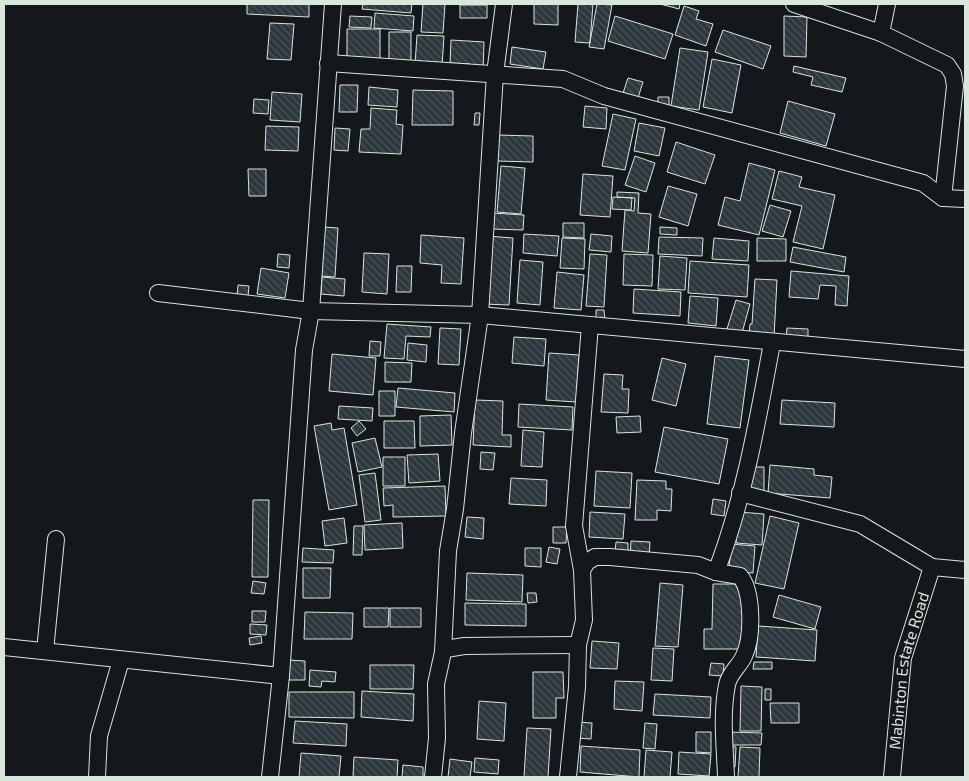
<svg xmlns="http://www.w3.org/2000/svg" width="969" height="781" viewBox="0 0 969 781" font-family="'Exo 2',sans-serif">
<defs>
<pattern id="building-back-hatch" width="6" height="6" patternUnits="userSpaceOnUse" patternTransform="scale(1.25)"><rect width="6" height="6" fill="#2c363c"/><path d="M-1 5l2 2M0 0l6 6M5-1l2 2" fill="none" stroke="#4a5358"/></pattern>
</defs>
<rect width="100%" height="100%" fill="#14181c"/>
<path fill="url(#building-back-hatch)" stroke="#d8e6dc" d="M247,4H309V17L247,14Z
M363,4H412L411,13L362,9Z
M423,4H445L443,33L421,32Z
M534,4H558V25L534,24Z
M578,4H593L590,43L575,42Z
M597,4L612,5L604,49L589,47Z
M660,4H680L679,9Z
M460,5H487V18H460Z
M684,6L699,11L696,19L713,24L706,46L675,35Z
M375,13L414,16L413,31L374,28Z
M350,16L372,17L371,28L349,27Z
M615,16L673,34L665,59L608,41Z
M784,16L807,17L806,57L784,56Z
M270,23L294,24L291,60L267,59Z
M347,29H380V60H347Z
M723,30L771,46L763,69L715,52Z
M389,32H411V64H389Z
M417,35L444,36L442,66L415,64Z
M451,40L484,42L483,72H470V64L450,63Z
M512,47L546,52L543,69L510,64Z
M680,48L708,52L699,110L671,106Z
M712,59L741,65L732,113L703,107Z
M794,66L846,78L842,92L811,85L813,77L793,72Z
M628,78L643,82L637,101L622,96Z
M340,85H358L357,112H339Z
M369,87L398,90L397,107L368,105Z
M413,90L453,91V125H412Z
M272,92L302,94L300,122L270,120Z
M658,97H669V106H658Z
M254,99L269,100L268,114L253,113Z
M788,101L835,114L826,146L780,133Z
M585,106L607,108L606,129L583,127Z
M371,108L397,110L396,124L403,125L401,154L359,152L361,129H370Z
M475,113H480L479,125H474Z
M613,114L636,119L625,170L602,166Z
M639,123L665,128L659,156L634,151Z
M266,126L299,127L298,151L265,150Z
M335,128L350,129L348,151L334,150Z
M497,135L533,136V162L496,161Z
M676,142L715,155L705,184L667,172Z
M635,156L655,163L646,192L625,185Z
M749,163L775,170L759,235L718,225L725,197L740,201Z
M501,166L525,168L521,214L497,212Z
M248,169H266V196H249Z
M779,171L802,177L799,187L835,195L823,249L793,242L802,206L772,199Z
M583,174L613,176L610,217L580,215Z
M668,186L697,194L688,226L659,217Z
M617,192L639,193L638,213L651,214L648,253L622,251L625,210L634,211L635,198L617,197Z
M613,197L632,198L631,210L612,209Z
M770,205L791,211L783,237L762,231Z
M492,213L524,215L523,230L491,229Z
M563,223H584V238L563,237Z
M323,227L338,228L335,277L321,276Z
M660,227L677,228V235L660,234Z
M524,234L559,236L557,256L523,253Z
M591,234L612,236L611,252L589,250Z
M421,235L464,238L461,284L441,283L442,265L420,263Z
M487,236L513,238L509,305L483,304Z
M659,237L703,238L702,256L658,254Z
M562,238L585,239L584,269L560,268Z
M714,238L749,241L748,261L712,259Z
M757,238L786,239V261H757Z
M793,247L846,257L844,272L790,262Z
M364,253L389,254L387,294L362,292Z
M278,254L290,255L289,268L277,267Z
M590,254L607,255L604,307L586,306Z
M624,254L653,255L652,286L623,285Z
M660,256L687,258L685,290L658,289Z
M520,260L543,262L540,305L517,303Z
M690,261L749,265L747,297L688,293Z
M397,266H412L411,292H396Z
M261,268L289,273L285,298L257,294Z
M791,271L849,276L847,306L835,305L836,286L820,285L818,299L789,297Z
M557,272L584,275L581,310L554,308Z
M322,277L345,279L344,296L321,294Z
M755,279L777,280L774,337L749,335L750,324H752Z
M238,285L249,286L248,297L237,296Z
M634,289L681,292L680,316L633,313Z
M690,296L718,298L716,326L688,323Z
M736,300L750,304L742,333L727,329Z
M596,310H604L605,321H596Z
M387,324L431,327L430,337L406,336L404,359L384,358Z
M440,328L461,329L459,365L438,364Z
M787,328L808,329V340L786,339Z
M514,337L546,339L544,366L512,363Z
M370,341L381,342L380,356H369Z
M408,343L427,345L426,362L407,360Z
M549,353L579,355L576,402L546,400Z
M332,354L376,358L373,395L329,391Z
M715,356L749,360L740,428L707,424Z
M662,358L686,364L676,406L652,400Z
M385,362L412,363L411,382H385Z
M604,374L623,375L622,389H629L628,413L601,412Z
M398,388L455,393L454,412L396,407Z
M379,391H395V416H379Z
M475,400L503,401L502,435H511V447L473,445Z
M782,400L835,403L834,427L780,424Z
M519,404L573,407L572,430L518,427Z
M339,406L373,408L372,421L338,419Z
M451,415L452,445L420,446V416Z
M640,416L641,432L617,433L616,417Z
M359,421L366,429L357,436L351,428Z
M384,421H414L415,448H384Z
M331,423L332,430L344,428L357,505L329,510L314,426Z
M664,427L728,439L719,484L655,472Z
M523,430L544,432L542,467L521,466Z
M375,438L382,467L358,472L352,443Z
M481,452L495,453L493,470L480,469Z
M438,454L440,481L409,483L407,455Z
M383,457H405V486H383Z
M770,465L814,469V475L832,477L830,498L768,493Z
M750,467H764V492H750Z
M596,471L632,473L630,508L594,506Z
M375,473L381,520L365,522L359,475Z
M511,478L547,480L546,506L509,504Z
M637,480L666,481V489H672L671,511L657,510V520H635Z
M445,486L446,516L393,517V505L384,506L383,488Z
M713,499L726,501L724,516L711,514Z
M253,500H269L268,577H252Z
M590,512L625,514L623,539L589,537Z
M739,512L764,514L762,545L736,543Z
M770,516L799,523L784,589L755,583Z
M467,517L484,518L483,539L465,537Z
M344,518L347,543L325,546L322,521Z
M402,523L403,548L365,550L364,525Z
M354,526H363L362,555H353Z
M553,527H567L566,543H553Z
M631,541L650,542L649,558L630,557Z
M616,542L628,543V553L615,552Z
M731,544L755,546L753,573L729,571Z
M549,547L560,549L557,564L546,562Z
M303,548L334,550L333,563L302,562Z
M525,548H541V567L525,566Z
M303,568H331L330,598H303Z
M467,573L523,575L522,602L466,600Z
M253,581L266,583L264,594L251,593Z
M660,583L683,585L678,647L655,646Z
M713,584H743L742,649H704V629H712Z
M527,593H536L537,602L528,603Z
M779,595L821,607L815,629L773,617Z
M465,603L526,604V626L465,625Z
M364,608H389L388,627H364Z
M390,608H421V627H390Z
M252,611H266L265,622H252Z
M305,612L353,613L352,639H304Z
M250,624L267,625L266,635L250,634Z
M758,626L817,630L815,661L756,657Z
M261,636L262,643L250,645L249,638Z
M592,641L619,643L617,669L590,668Z
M653,648L674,649L672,681L651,680Z
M289,660L305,661V680H288Z
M754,662H772V669H753Z
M711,663L724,664L723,676L709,675Z
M370,665H414L413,689H370Z
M310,670L336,672L335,682L322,681L321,687L309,686Z
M533,672H563L564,698H556V718H533Z
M615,681L644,682L642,711L614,709Z
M741,686L762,687L761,731H740Z
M765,689H771V700H765Z
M362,691L414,694L413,721L361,717Z
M289,692H354V718L289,717Z
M655,694L711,697L710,718L653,715Z
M479,701L506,703L504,741L477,739Z
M770,703H799V723H771Z
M295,721L347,724L346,746L293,743Z
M577,722L592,723L591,739L576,738Z
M645,723L657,724L655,749L643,748Z
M527,728L551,729L548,777H524Z
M696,732H711V753L696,752Z
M730,732L762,733L761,745H730Z
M581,746L640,750L639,777L580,772Z
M727,746L736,747L735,767L726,766Z
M740,747L760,748L759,777H738Z
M646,750L672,752L670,777H644Z
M679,752L711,754L709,776L678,774Z
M301,753L341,756L339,777H299Z
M354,757L398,760L397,777H353Z
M475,758L499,760L498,774L474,772Z
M450,759L472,762L470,777H448Z
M403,765L423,767V777H402Z"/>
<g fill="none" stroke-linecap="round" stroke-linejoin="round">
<defs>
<g id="minor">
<path d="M794,4L881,33L947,65L953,74L955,86L943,198"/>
<path d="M881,33L887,4"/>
<path d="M328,63L563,79L604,96L923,183L943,198L965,199"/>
<path d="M158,293L311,311L480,315L965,359"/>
<path d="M740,493L860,524L932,567L965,570"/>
<path d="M582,570L574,526L590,325"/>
<path d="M716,572L740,576C753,592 753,637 744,656C739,667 729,673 727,685C721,715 725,747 726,777"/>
<path d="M4,647L281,676"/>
<path d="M45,651L56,539"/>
<path d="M443,652L448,551L455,509L463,433L480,315L495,74L504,4"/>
<path d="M97,777L99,736L121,660"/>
<path d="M270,777L281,676L304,350L311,311L333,4"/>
<path d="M433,777L437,738L436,684L443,652L446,649L464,646L578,645"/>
<path d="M568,777L577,687L578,645L584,620L582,570L587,562L595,557H610L698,565L716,572C744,499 758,419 772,343"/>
<path id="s1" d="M892,777L903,658L932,567"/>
</g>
</defs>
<use href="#minor" stroke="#d8e6dc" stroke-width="18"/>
<use href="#minor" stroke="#14181c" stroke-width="16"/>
</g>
<g text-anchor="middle" stroke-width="4" stroke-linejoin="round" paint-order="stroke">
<g font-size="16" fill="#d8e6dc" stroke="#14181c">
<text dy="6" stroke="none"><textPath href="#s1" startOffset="108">Mabinton Estate Road</textPath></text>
</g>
</g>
<rect width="969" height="781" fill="none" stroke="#d8e6dc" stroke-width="10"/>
</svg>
